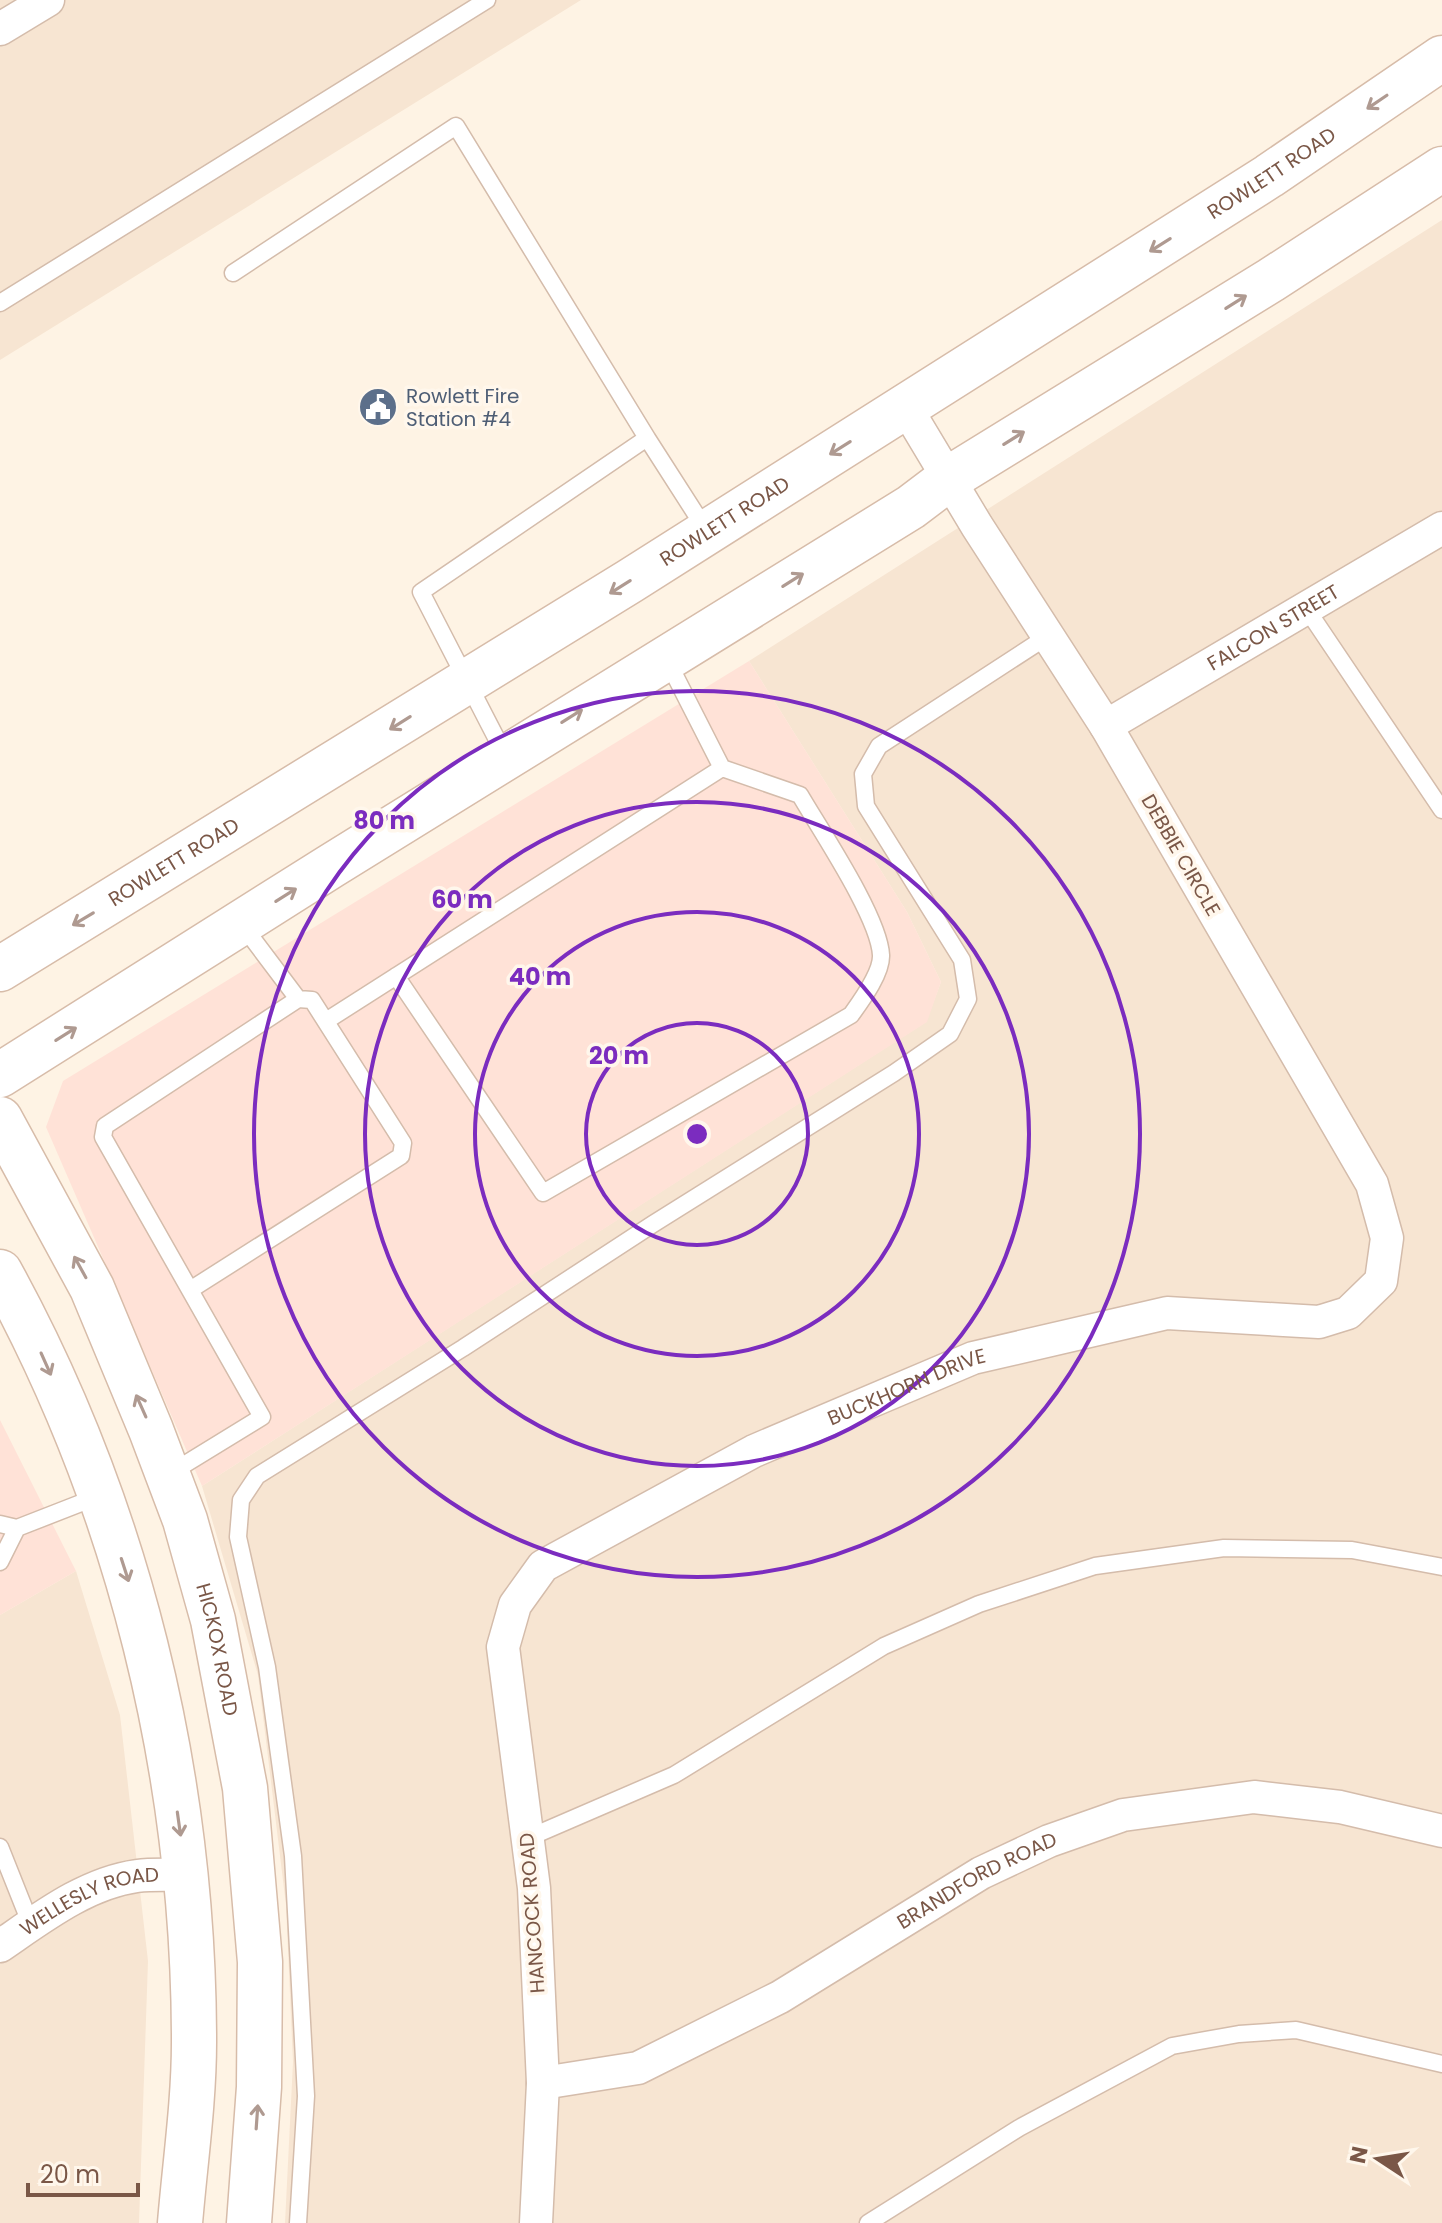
<svg xmlns="http://www.w3.org/2000/svg" width="1442" height="2223" viewBox="0 0 1442 2223" font-family="Poppins,sans-serif">
<rect width="100%" height="100%" fill="#fef3e4"/>
<path fill="#f7e5d2" d="M0,0H581L0,360Z
M1442,220V2223H285L293,2062L286,1905L258,1675L202,1486L926,1022L941,982L907,912L749,661Z
M76,1571L120,1715L148,1961L139,2223H0V1615Z"/>
<path fill="#ffe2d7" d="M749,661L907,912L941,982L927,1022L202,1486L46,1127L63,1081Z
M0,1420L76,1571L0,1615Z"/>
<g fill="none" stroke-linecap="round" stroke-linejoin="round">
<defs>
<path id="lane" d="M233,273L456,126L647,438
M0,303L487,0
M1306,608L1442,810
M506,757L421,592L647,438L706,530
M396,976L543,1193L851,1015C861,1001 882,973 881,955C879,917 821,831 800,795L722,768
M326,1021L722,768L667,660
M190,1290L401,1156L403,1143L312,1000L298,999
M169,1474L262,1417L103,1137L105,1126L298,999L243,926
M0,1524L17,1528L99,1496
M0,1562L17,1528
M528,1838L674,1775L884,1646L979,1604L1095,1566L1224,1548L1352,1550L1442,1567
M0,1847L31,1925
M298,2223L306,2096L293,1856L267,1667L238,1537L241,1500L257,1476L463,1348L653,1224L894,1073L950,1034L968,999L962,960L866,806L863,774L879,746L1048,636
M868,2223L1019,2128L1172,2046L1239,2034L1296,2030L1442,2064"/>
<g id="street">
<path d="M0,29L48,0"/>
<path id="s1" d="M1106,726L1442,528"/>
<path id="s2" d="M0,1946C41,1918 86,1883 137,1876C153,1874 170,1875 186,1875"/>
<path id="s3" d="M543,2083L638,2068L780,1997L981,1873L1049,1841L1123,1815L1254,1797L1340,1807L1442,1831"/>
<path id="s4" d="M536,2223L543,2083L534,1888L503,1647L515,1605L543,1566L754,1451L973,1358L1167,1313L1319,1322L1348,1313L1381,1281L1387,1238L1372,1184L1106,726L977,526L905,406"/>
</g>
<g id="secondary">
<path id="s5" d="M0,969L630,581L1269,176L1442,58"/>
<path d="M0,1075L331,866L911,507L948,479L1271,280L1442,169"/>
<path id="s6" d="M0,1119L92,1288L151,1430L185,1520L213,1620L245,1788L260,1962L259,2087L249,2223"/>
<path d="M0,1272C129,1507 194,1775 194,2042C194,2102 185,2163 180,2223"/>
</g>
</defs>
<use href="#lane" stroke="#d4bcab" stroke-width="19"/>
<use href="#street" stroke="#d4bcab" stroke-width="35"/>
<use href="#secondary" stroke="#d7bca9" stroke-width="47"/>
<use href="#lane" stroke="#fff" stroke-width="16"/>
<use href="#street" stroke="#fff" stroke-width="32"/>
<use href="#secondary" stroke="#fff" stroke-width="44"/>
</g>
<defs><path id="oneway-shaft" d="M-6 0H5M1.5-3L5.5 0L1.5 3" fill="none" stroke-width="1.6" stroke-linecap="round" stroke-linejoin="round" transform="scale(2)"/></defs>
<g stroke="#af9a91">
<use href="#oneway-shaft" transform="translate(1377 102) rotate(146)"/>
<use href="#oneway-shaft" transform="translate(1160 245) rotate(148)"/>
<use href="#oneway-shaft" transform="translate(1236 302) rotate(-32)"/>
<use href="#oneway-shaft" transform="translate(1014 438) rotate(-32)"/>
<use href="#oneway-shaft" transform="translate(840 448) rotate(148)"/>
<use href="#oneway-shaft" transform="translate(793 580) rotate(-32)"/>
<use href="#oneway-shaft" transform="translate(620 587) rotate(148)"/>
<use href="#oneway-shaft" transform="translate(572 716) rotate(-32)"/>
<use href="#oneway-shaft" transform="translate(400 723) rotate(148)"/>
<use href="#oneway-shaft" transform="translate(286 895) rotate(-32)"/>
<use href="#oneway-shaft" transform="translate(83 919) rotate(149)"/>
<use href="#oneway-shaft" transform="translate(66 1034) rotate(-32)"/>
<use href="#oneway-shaft" transform="translate(80 1267) rotate(-119)"/>
<use href="#oneway-shaft" transform="translate(46 1364) rotate(66)"/>
<use href="#oneway-shaft" transform="translate(141 1406) rotate(-114)"/>
<use href="#oneway-shaft" transform="translate(125 1570) rotate(72)"/>
<use href="#oneway-shaft" transform="translate(179 1824) rotate(82)"/>
<use href="#oneway-shaft" transform="translate(257 2117) rotate(-86)"/>
</g>
<g fill="none" stroke="#7b2cbf" stroke-width="4">
<circle cx="697" cy="1134" r="111"/>
<circle cx="697" cy="1134" r="222"/>
<circle cx="697" cy="1134" r="332"/>
<circle cx="697" cy="1134" r="443"/>
</g>
<defs>
<symbol id="civic-disc" viewBox="-11 -11 22 22"><circle r="9.5" fill="#5c6f8a" stroke="#fff7ec"/><path d="M-.6-6.5H3V-4.5H.6V-3L4-1V1h2V6H-6V1h2V-1L-.6-3ZM-1.2 2.5V6h2.4V2.5Z" fill="#fff"/></symbol>
</defs>
<g fill-rule="evenodd">
<use href="#civic-disc" x="356" y="385" width="44" height="44"/>
</g>
<g text-anchor="middle" stroke-width="7" stroke-linejoin="round" paint-order="stroke">
<g font-size="20" fill="#7a5747" stroke="#fff7ec">
<text dy="7" stroke="none"><textPath href="#s5" startOffset="1500">ROWLETT ROAD</textPath></text>
<text dy="7" stroke="none"><textPath href="#s5" startOffset="852">ROWLETT ROAD</textPath></text>
<text dy="7" stroke="none"><textPath href="#s1" startOffset="194">FALCON STREET</textPath></text>
<text transform="translate(1181 855) rotate(60)" y="7">DEBBIE CIRCLE</text>
<text dy="7" stroke="none"><textPath href="#s5" startOffset="204">ROWLETT ROAD</textPath></text>
<text dy="7" stroke="none"><textPath href="#s4" startOffset="1076">BUCKHORN DRIVE</textPath></text>
<text dy="7" stroke="none"><textPath href="#s6" startOffset="576">HICKOX ROAD</textPath></text>
<text dy="7" stroke="none"><textPath href="#s3" startOffset="484">BRANDFORD ROAD</textPath></text>
<text dy="7" stroke="none"><textPath href="#s2" startOffset="102">WELLESLY ROAD</textPath></text>
<text transform="translate(532 1913) rotate(-94)" y="7">HANCOCK ROAD</text>
</g>
<g font-size="20" fill="#4e5e75" stroke="#fff7ec" text-anchor="start">
<text x="406" y="403">Rowlett Fire<tspan x="406" dy="23">Station #4</tspan></text>
</g>
</g>
<circle cx="697" cy="1134" r="12" fill="#7b2cbf" stroke="#fff7ec" stroke-width="4"/>
<g font-size="24" text-anchor="middle" font-weight="bold" fill="#7b2cbf" stroke="#fff7ec" stroke-width="7" stroke-linejoin="round" paint-order="stroke">
<text x="384" y="829">80 m</text>
<text x="462" y="908">60 m</text>
<text x="540" y="985">40 m</text>
<text x="619" y="1064">20 m</text>
</g>
<g transform="translate(1378 2159) rotate(282)" stroke="#fff7ec" stroke-width="6" paint-order="stroke">
<path d="M0-6L14 30L0 20L-14 30Z" fill="#7a5747"/>
<text y="-12" font-size="22" font-weight="bold" text-anchor="middle" fill="#7a5747">N</text>
</g>
<path d="M28 2183v12h110v-12" fill="none" stroke="#7a5747" stroke-width="4"/>
<text x="40" y="2183" font-size="24" fill="#7a5747" stroke="#fff7ec" stroke-width="6" paint-order="stroke">20 m</text>
</svg>
